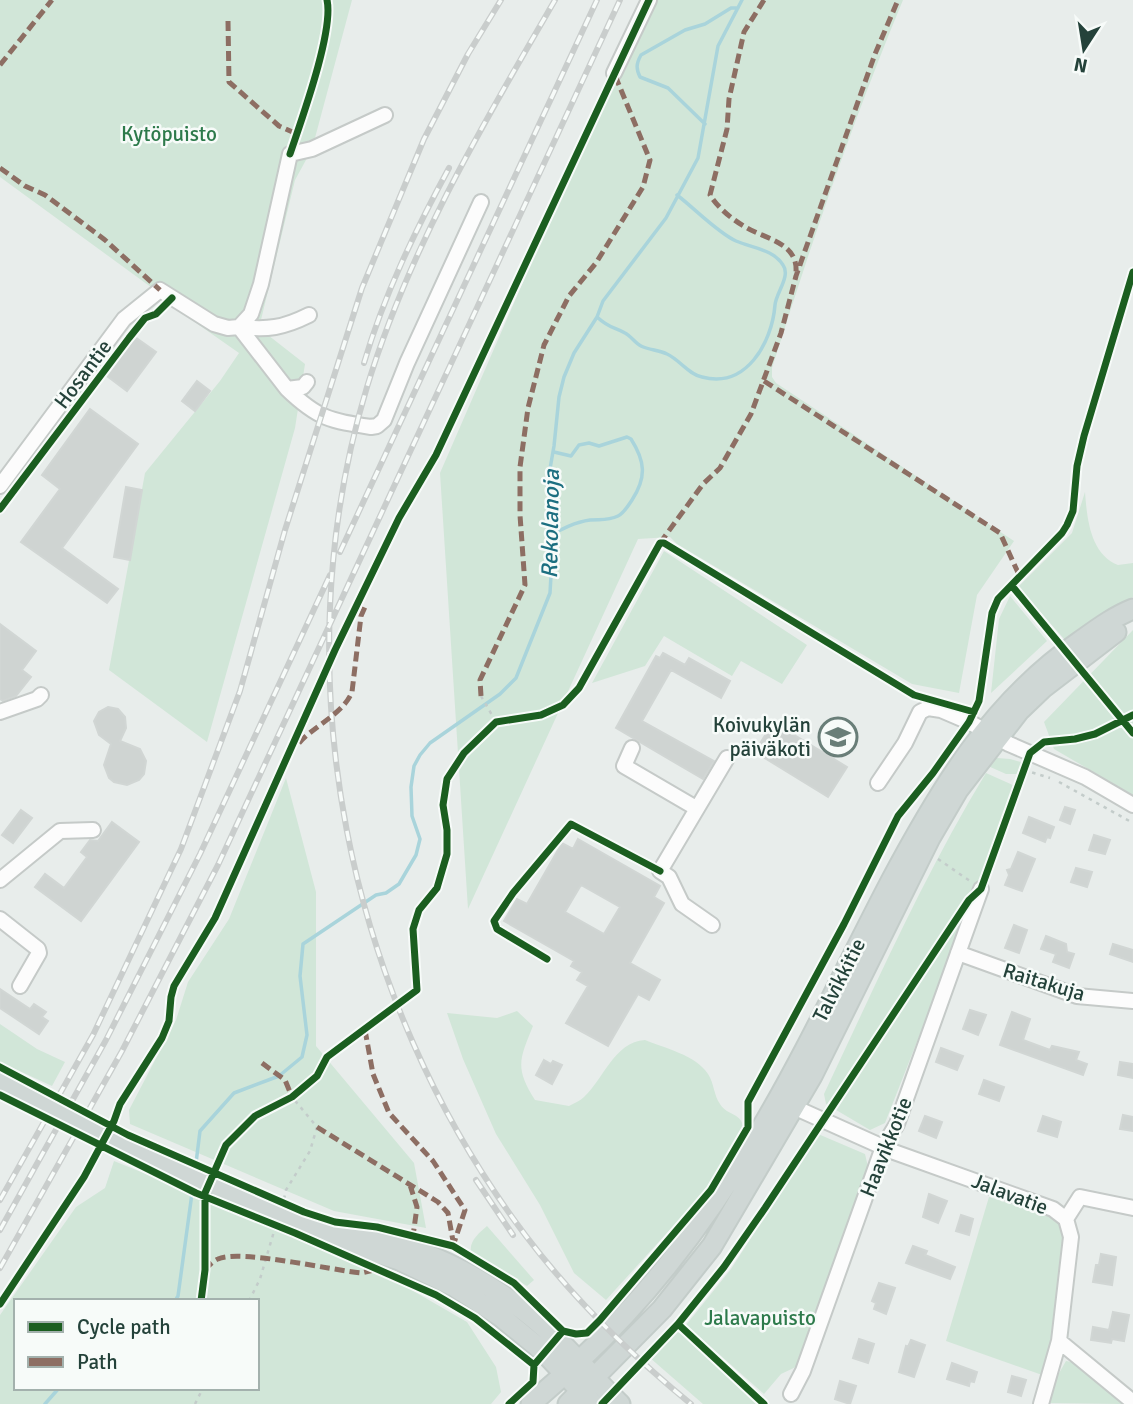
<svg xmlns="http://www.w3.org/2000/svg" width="1133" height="1404" viewBox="0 0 1133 1404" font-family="Signika,sans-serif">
<rect width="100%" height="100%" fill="#e8edeb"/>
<path fill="#d1e6d8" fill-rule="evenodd" d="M0,0H352L312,149L295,180L259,328L305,364L295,428L207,742L109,670L145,473L220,381L239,353L169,304L170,301L0,177Z
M653,0H903C853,120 811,244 772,368V377L776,383L1014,541L977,595L959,693L912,684L677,544L670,537L638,539L468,909L440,473L577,158Z
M1085,492C1087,518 1090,554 1118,565L1133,563V597L1094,618L1065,640L1018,587L1072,533Z
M664,551L807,645L782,684L741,661L732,676L664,636L645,666L592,683Z
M1010,596L1047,641L991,693L999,619Z
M1133,630V795L1054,749L1044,722Z
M997,758L1010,759L1021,762L1023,768L1017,774H1006L988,766L990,760Z
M986,773L1015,786L983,874L885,1123L870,1130L826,1104L824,1094C875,986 924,875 986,773Z
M286,778L316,892V1046L414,1163L426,1228L334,1211L130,1124L129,1110L176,1020L188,982L229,919Z
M517,1011L533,1026C519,1060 515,1068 535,1100L569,1106C574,1103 580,1101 584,1097C603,1080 614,1042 645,1040C664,1048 696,1055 708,1074C714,1083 714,1096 720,1104C728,1117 744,1112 743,1131L705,1191L606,1300L574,1273L540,1205L496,1134L463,1059L447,1013L497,1018Z
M0,1024L37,1049L65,1062L52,1086L0,1062Z
M818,1134L865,1154L868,1167L800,1365L781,1374L764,1394L686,1325L731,1269Z
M114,1161L363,1262L467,1322L496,1367L501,1392L491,1404H0V1315L76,1207L105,1188ZM16,1301H257V1388H16Z
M989,1197L1046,1215L1061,1224L1066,1240L1045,1376L946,1341Z
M487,1226L534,1280L527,1286L471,1252C469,1241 479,1233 487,1226Z
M677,1332L683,1334L761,1404H703L649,1357Z
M1066,1361L1076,1363L1123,1404L1050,1403L1058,1375Z"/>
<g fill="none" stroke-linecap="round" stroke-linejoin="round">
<path stroke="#a9d4db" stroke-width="3.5" d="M705,124L668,88L640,77C636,69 636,64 641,55L685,30L705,24L731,8H738
M597,317C610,329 613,326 625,333C631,336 635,343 641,346C649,350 659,350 667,354C680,360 688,374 702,377C746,389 772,343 775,305C776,293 791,276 783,265C773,249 752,248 736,241C718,233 694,208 677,195
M549,536C562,529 575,522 590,520C600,519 608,521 618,516C624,513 628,506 632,500C647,477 645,461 631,439L627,437L599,446L589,443L579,445L571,456L554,452
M195,1171L200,1131L234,1093L279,1076L302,1057L307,1035L300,976L303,944L376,895L386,893L399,884L416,855L420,839L412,816L411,787L414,766L420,755L430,743L500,694L516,678L550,593L551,575L547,556L552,513L547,486L554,446L559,397L564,377L574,353L597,317L603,301L666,218L698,158L718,46L742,0
M175,1301L178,1296L193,1186
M45,1404L59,1388"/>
</g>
<path fill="#cfd4d2" stroke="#d1d6d4" stroke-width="2" fill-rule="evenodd" d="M135,337L156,352L127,391L107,376Z
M197,381L210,391L195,411L182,401Z
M90,409L138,444L62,548L118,589L107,603L21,542L60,489L42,475Z
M126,487L142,490L130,560L114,557Z
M0,624L36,651L22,670L31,677L16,696L3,701L0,699Z
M663,653L685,665L689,658L730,681L721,698L671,670L642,721L714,761L703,779L616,728L656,656L660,658Z
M108,707L118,709L125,717L126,728L120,741L140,749L146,761L144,774L139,780L127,785L114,782L109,778L104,765L111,744L99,735L94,721L99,712Z
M773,722L847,767L828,797L755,752Z
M1065,807L1075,810L1070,824L1060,820Z
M21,810L32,818L13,843L2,835Z
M1029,817L1054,827L1050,838L1047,837L1045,842L1023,833Z
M112,822L139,842L81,921L35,887L45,874L64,888L87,857L81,852L90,840L98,841Z
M1094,835L1110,840L1105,854L1089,850Z
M578,839L660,886L654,897L664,903L630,963L660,980L649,1000L638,994L608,1046L566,1023L588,986L577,980L582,972L571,966L574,961L504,921L517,899L527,904L562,843L573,849ZM581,885L620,907L604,934L565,912Z
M1018,852L1035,859L1022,891L1005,885L1009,875L1007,870L1011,869Z
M1076,868L1092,872L1087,887L1071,882Z
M1014,925L1027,930L1019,953L1005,948Z
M1046,936L1066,944L1067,952L1074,954L1069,968L1053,962L1056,954L1041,949Z
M1113,944L1133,950V962L1110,954Z
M0,989L30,1009L34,1004L46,1012L42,1017L48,1021L39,1034L0,1008Z
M970,1010L986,1015L978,1035L963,1029Z
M1012,1012L1030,1019L1023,1040L1050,1050L1052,1046L1079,1052L1076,1060L1087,1064L1083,1075L1000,1045Z
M941,1048L963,1056L957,1070L936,1062Z
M544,1060L551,1064L553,1061L562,1065L552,1084L536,1075Z
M1120,1062L1133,1064V1078L1118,1075Z
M984,1080L1004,1087L999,1101L979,1094Z
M1123,1115L1133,1117V1131L1120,1129Z
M925,1116L942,1122L936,1138L919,1131Z
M1043,1116L1061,1122L1057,1137L1038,1131Z
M929,1194L947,1201L938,1223L923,1217Z
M961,1215L973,1219L969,1235L956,1231Z
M913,1246L927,1251L925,1255L955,1267L950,1279L906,1263Z
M1101,1254L1116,1257L1112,1285L1093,1282L1096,1265H1099Z
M879,1283L895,1288L886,1314L874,1309L876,1303L872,1301Z
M1113,1312L1129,1315L1124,1341L1112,1339L1111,1343L1091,1340L1093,1327L1109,1330Z
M859,1339L874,1344L868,1363L853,1358Z
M911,1340L925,1345L914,1377L899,1372L906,1346L908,1347Z
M952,1363L977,1372L974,1382L970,1381L969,1386L947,1379Z
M1012,1376L1026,1380L1021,1396L1008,1392Z
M840,1381L856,1386L850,1404L835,1399Z"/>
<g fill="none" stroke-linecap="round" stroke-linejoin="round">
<defs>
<path id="minor" d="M614,73L649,0
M239,327L287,389L303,387L307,382
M239,327C268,330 283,328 309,315
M287,389C318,419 331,421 371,427L377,426L384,420L407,363L481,202
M0,486L124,319L160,290L214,324L228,328L239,327L251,314L261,284L290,154L312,149L385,115
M0,712L37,699L41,695
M632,748L624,766L696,808
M878,783L905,743L920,712L928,708L941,710L969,722L1009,744L1085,777L1133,805
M0,880L60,831L93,830
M0,919L38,949L39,953L20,986
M712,925L682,904L669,877L660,871L727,758
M958,953L1077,996L1133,1001
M787,1104L894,1152L1053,1209L1066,1219L1071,1237L1059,1341L1041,1404
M1066,1219L1080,1197L1133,1208
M1059,1341L1133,1402
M791,1394L803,1371L883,1147L897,1124L981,889"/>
<path id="major" d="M299,1222L329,1232L371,1251L399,1260L455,1287L500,1316L544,1352L593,1404
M351,1235C428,1245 500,1285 557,1339C579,1360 598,1383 620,1404
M531,1404C546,1390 563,1376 578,1362C649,1296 709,1216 758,1134C807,1052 847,965 891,881C940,789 992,702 1079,642C1096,630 1113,617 1133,609
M568,1404L662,1309L712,1246L812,1076L930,838L958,790L1019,711L1043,688L1116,632"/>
</defs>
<use href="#minor" stroke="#c5cac8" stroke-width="18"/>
<use href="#major" stroke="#c3ccc9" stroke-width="23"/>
<path stroke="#c3ccca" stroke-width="2.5" stroke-dasharray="3.5 5" stroke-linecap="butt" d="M481,696L496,722
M1024,770L1050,778
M1059,782L1133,823
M938,859L970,881
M284,1199L286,1190L310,1151L317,1127L292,1097
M249,1301L260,1279L275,1228
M195,1404L203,1388"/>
<use href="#minor" stroke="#fcfcfc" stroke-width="14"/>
<use href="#major" stroke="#cfd7d5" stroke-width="19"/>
<defs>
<path id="rail" d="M555,0C483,124 409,249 367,387C280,674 347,999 526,1236C573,1298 631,1355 691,1404
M364,363C384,295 415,231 449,168
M340,552L597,0
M476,1180L513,1235
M0,1200L93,1035L181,849L240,691L285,530L362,288L424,139L468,54L501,0
M0,1230L106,1040L200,854L330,575
M0,1268L122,1051L218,865L620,0"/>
</defs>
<use href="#rail" stroke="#c9cdcc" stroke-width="6"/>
<use href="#rail" stroke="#f7fbf9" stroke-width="3.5" stroke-dasharray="10" stroke-linecap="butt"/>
<defs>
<path id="major-bridge" d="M1,1082L123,1145L199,1181L299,1222"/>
</defs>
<use href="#major-bridge" stroke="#c3ccc9" stroke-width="23" stroke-linecap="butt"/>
<use href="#major-bridge" stroke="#cfd7d5" stroke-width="19"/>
<path stroke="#8d6e63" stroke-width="5" stroke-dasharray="10 5" stroke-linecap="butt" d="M764,0L744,32L729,99L727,129L710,195C719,209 733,220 747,228C766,239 798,243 796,272
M228,21L229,82L279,126L297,134
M0,65L52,0
M0,168L25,186L45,195L105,240L160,290
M764,381L1000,533L1020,577
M660,543L703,484L720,468L751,414L781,333L796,276L875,54L898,0
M481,696L480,680L525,585L520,515V467L528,408L544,345L569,296L596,263L643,187L650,160L614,73
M299,743C315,725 343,714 352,692L361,616L365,607
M365,1030L373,1074L389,1113L433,1161L465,1210L453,1246
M262,1063L285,1080L292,1097
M317,1127L438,1202L448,1213L453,1241
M410,1185L417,1207L413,1236
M205,1270C208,1266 213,1261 218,1259C240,1249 331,1270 361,1273L374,1270"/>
<defs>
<path id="cycleway" d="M290,154C301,121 334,31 327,0
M0,509L129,338L145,318L156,314L172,298
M1012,586L1133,733
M547,959L497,929L494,921L513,893L571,824L660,871
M0,1067L128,1135L304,1212L335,1222L377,1227L453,1246L514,1283L563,1331L576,1334L587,1333L600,1320L711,1190L748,1127V1102L844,924L898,816L933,773L969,722L979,701L992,613L998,599L1062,533L1067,525L1073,511L1077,466L1084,436L1133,272
M0,1095L196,1193L295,1233L436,1295L475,1318L534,1365
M201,1301L205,1270V1193L226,1145L255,1116L292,1097L317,1076L327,1057L417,990L413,929L419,910L437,888L447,854V830L443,805L447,779L464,753L496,722L541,715L563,705L579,688L660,543H664L914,695L974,712
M0,1304L84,1177L114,1121L120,1104L162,1038L169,1021L171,997L174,986L215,918L335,650L399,518L436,455L649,0
M678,1324L764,1404
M509,1404L533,1382L534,1365L563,1331
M602,1404L678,1324L724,1267L765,1208L969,900L981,889L1030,753L1044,742L1075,739L1095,734L1133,715"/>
</defs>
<use href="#cycleway" stroke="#f7fbf9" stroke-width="11"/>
<use href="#cycleway" stroke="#1b5e20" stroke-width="7"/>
</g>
<defs>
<symbol id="school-ring" viewBox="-11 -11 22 22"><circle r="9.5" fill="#f7fbf9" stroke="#697e78" stroke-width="1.5"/><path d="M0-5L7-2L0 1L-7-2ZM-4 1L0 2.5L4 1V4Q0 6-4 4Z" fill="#697e78"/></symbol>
</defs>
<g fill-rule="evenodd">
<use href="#school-ring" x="816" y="715" width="44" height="44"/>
</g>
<g text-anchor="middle" stroke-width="5" stroke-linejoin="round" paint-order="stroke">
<g font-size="21" fill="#2d7a4b" stroke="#f7fbf9">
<text x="169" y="141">Kytöpuisto</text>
<text x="760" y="1325">Jalavapuisto</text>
</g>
<g font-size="21" fill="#24423a" stroke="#f7fbf9">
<text transform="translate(83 374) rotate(-53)" y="7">Hosantie</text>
<text transform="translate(839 980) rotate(-63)" y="7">Talvikkitie</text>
<text transform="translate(1044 982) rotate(17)" y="7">Raitakuja</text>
<text transform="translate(886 1147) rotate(-68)" y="7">Haavikkotie</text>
<text transform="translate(1010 1194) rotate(21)" y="7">Jalavatie</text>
</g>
<g font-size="21" fill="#24423a" stroke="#f7fbf9" text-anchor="end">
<text x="811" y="732">Koivukylän<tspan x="811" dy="24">päiväkoti</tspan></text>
</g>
<g font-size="23" font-style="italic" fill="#1c6f80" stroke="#f7fbf9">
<text transform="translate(550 524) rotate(-89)" y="8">Rekolanoja</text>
</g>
</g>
<rect x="14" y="1299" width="245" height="91" fill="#f7fbf9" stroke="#a3b1ad" stroke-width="2"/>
<rect x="28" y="1322" width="35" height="10" fill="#1b5e20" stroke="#a3b1ad" stroke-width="2"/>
<text x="77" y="1334" font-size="21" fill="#24423a">Cycle path</text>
<rect x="28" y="1357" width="35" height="10" fill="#8d6e63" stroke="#a3b1ad" stroke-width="2"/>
<text x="77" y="1369" font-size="21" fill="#24423a">Path</text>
<g transform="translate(1084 49) rotate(192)" stroke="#f7fbf9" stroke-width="5" paint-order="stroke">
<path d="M0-5L12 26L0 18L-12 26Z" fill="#24423a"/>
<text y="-10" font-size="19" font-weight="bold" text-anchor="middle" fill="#24423a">N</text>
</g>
</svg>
